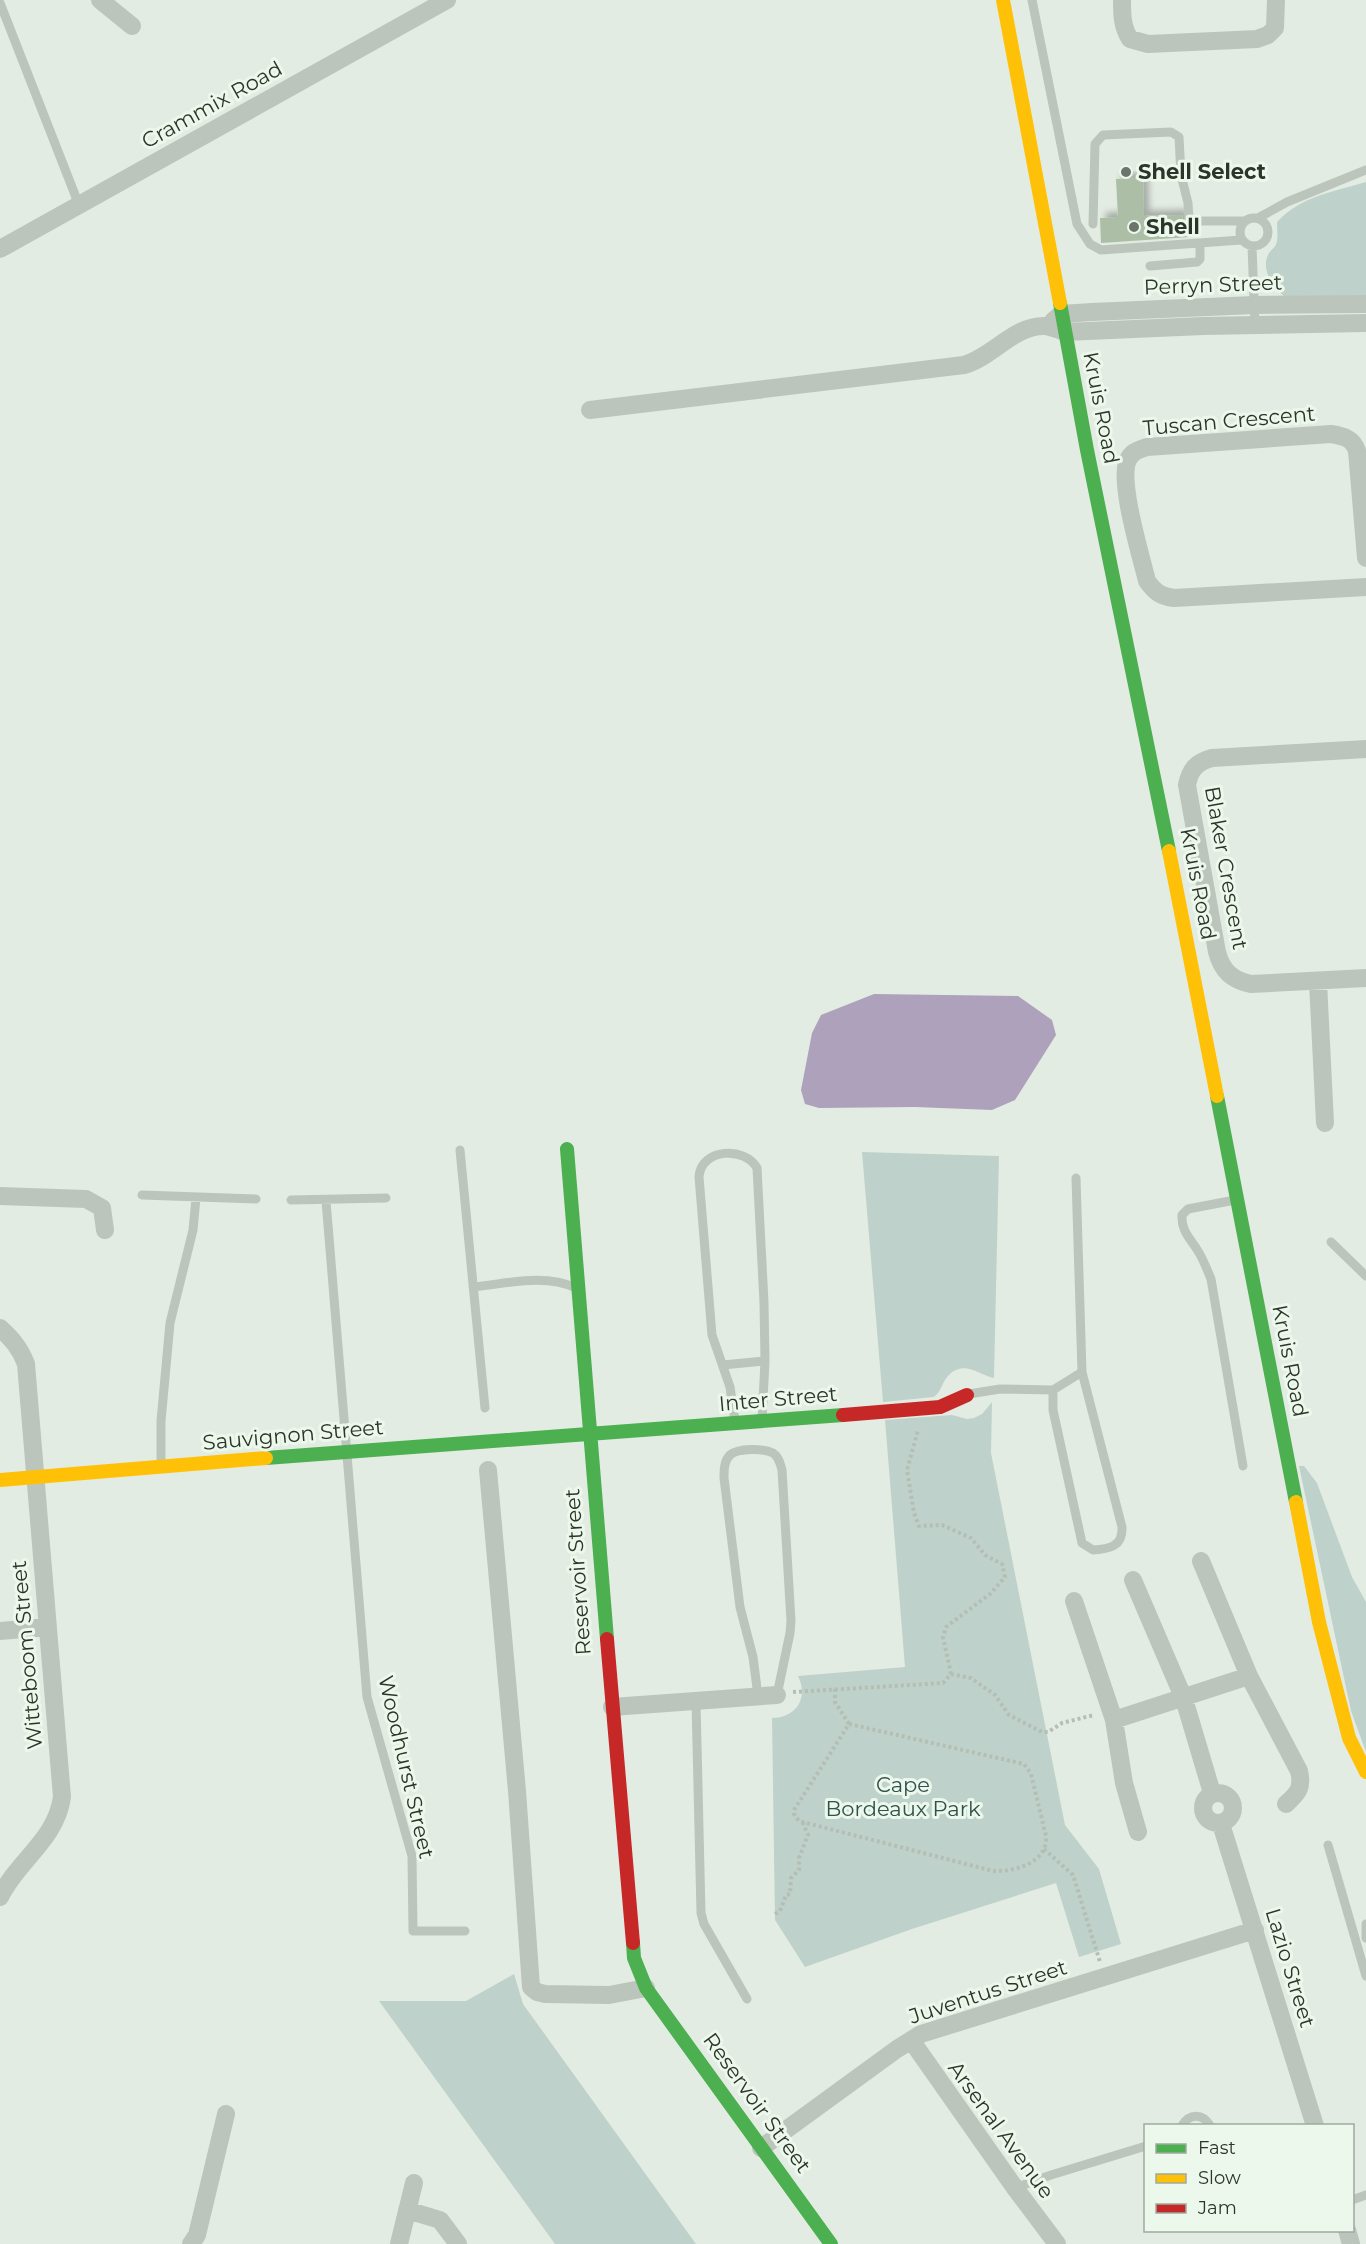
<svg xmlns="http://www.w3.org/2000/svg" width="1366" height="2244" viewBox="0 0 1366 2244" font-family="Montserrat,sans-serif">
<defs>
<filter id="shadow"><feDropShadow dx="5.5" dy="-5.5" stdDeviation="3" flood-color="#0004"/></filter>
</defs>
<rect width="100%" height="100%" fill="#e3ece3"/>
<path fill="#bed2cb" d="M1366,182V299H1288C1275,290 1259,270 1269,253C1272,249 1276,247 1277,241C1278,235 1277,228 1277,222C1301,196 1333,192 1366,182Z
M862,1152L999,1156L994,1378C978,1375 964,1359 948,1376C942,1382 942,1391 934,1397L883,1402Z
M992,1402L991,1453L1065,1825L1099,1869L1121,1944L1079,1957L1056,1883L912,1929L805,1967L775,1920L772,1718C796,1718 809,1698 798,1676L905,1667L885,1420L952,1415L967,1419L974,1418L982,1414Z
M1299,1466H1304L1317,1483L1352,1577L1366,1602V1752L1351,1711Z
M514,1974L523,2004L696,2244H555L379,2001H466Z"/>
<path fill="#ada1bb" d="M874,994L1018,996L1052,1020L1056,1035L1015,1100L992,1110L915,1107L819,1108L805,1104L801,1090L812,1033L821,1015Z"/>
<path fill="#acbea6" filter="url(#shadow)" d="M1143,178L1144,216L1182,215L1183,224L1189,228L1190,237L1101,243L1100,218L1118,217L1116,179Z"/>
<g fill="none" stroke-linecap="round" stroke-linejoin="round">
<path stroke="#b5beb4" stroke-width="4" stroke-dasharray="3 3" stroke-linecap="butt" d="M951,1674L971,1678L995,1695L1009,1715L1042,1732H1048L1062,1723L1094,1715
M835,1689V1702L849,1724
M793,1692L943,1683L951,1674L943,1637L946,1627L990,1594L1005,1577L1002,1564L985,1555L971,1538L942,1525L919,1526L914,1513L907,1470L918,1430
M849,1724L1024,1764L1031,1774L1046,1836C1048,1863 1014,1872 993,1871L799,1821L794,1814V1810Z
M1044,1849L1073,1875L1100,1962
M775,1914L780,1911L786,1895L790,1894L791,1878L799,1870V1858L808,1835L803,1823"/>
<path stroke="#bcc5bc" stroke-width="9" d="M1032,0L1077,224L1090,244L1101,250L1241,240
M0,3L79,205
M1240 232a14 14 0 1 1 28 0a14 14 0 1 1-28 0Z
M1258,218L1287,202L1366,170
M1093,224L1095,144L1103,135L1171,132L1179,137L1181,175L1188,203L1189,221H1244
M1252,246L1255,326
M1150,266L1197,262L1200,259V243
M460,1150L485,1408
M142,1195L256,1199
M291,1200L386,1198
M1235,1200L1188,1209L1182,1215C1181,1231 1190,1238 1198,1251C1203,1259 1207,1269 1211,1279L1243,1466
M326,1201L367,1697L412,1856L413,1931H465
M1331,1242L1366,1276
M473,1287C506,1284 544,1273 576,1288
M723,1365L765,1361
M1053,1390V1410L1082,1543L1093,1550C1110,1549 1123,1546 1122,1527L1082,1372L1076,1178
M969,1394L1000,1389L1053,1390L1082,1372
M735,1421L730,1387L712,1335L699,1177C701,1148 745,1146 757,1168L764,1302L765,1361L762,1420
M161,1465V1421L170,1323L193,1230L196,1198
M758,1696L753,1657L740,1607L724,1478C724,1470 724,1461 730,1455C738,1448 763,1448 773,1453C779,1457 780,1463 782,1470L791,1621L790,1633L777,1695
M696,1702L701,1913L704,1924L747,1999
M1328,1845L1366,1976
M1366,1924V1938
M1182,2126C1189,2113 1203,2113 1210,2126
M1015,2188L1051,2175L1146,2146
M1352,2200L1366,2195"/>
<path stroke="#bcc5bc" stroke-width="18" d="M100,0L132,26
M1122,0C1122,14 1122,27 1130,39L1148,44L1257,39L1268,35L1275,28L1276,0
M0,249L447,0
M1053,321L1061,314L1092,312L1254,305L1366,304
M590,410L964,365C993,357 1015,324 1046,326C1052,327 1059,330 1065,332L1203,326L1366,323
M1366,558L1357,451C1353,438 1343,436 1331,434L1147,447C1139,450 1132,451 1128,460C1118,481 1141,556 1147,581C1155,592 1160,596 1174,598L1366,587
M1366,749L1212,758C1197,762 1190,769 1187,785L1217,952C1222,971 1232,980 1251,984L1366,978
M1318,982L1325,1123
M0,1196L86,1199L102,1208L105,1230
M0,1328C12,1339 20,1348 26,1364L62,1797C56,1840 18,1860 0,1897
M488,1470L517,1791L531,1987L537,1992L545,1994L609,1995L646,1988
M1201,1561L1249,1676L1299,1771C1303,1788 1298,1793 1286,1804
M1133,1580L1184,1699L1212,1793
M1074,1601L1114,1720L1124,1783L1138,1832
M0,1631L47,1627
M612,1707L777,1695
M1114,1720L1249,1676
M1203 1808a15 15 0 1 1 30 0a15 15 0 1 1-30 0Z
M1221,1824L1315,2126
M911,2040L1015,2188L1057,2244
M761,2148L897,2049L921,2034L1255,1930
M407,2210L440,2220L458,2244
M1347,2230L1351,2244
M191,2244L197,2235L226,2114
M399,2244L414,2183"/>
<path stroke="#4caf50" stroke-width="14" d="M1060,303L1087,450L1169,851
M1217,1096L1296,1502
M567,1149L607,1639
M266,1458L843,1415
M633,1943L634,1958L646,1988L831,2244"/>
<path stroke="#ffc107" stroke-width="14" d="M1003,0L1060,303
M1169,851L1217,1096
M0,1480L266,1458
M1296,1502L1319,1622L1349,1738L1366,1772"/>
<path stroke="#c62828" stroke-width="14" d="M843,1415L940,1407L967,1395
M607,1639L633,1943"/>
</g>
<g fill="#6c756b" stroke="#ebf8eb" stroke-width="2">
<circle cx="1126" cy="172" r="6"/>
<circle cx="1134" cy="227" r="6"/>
</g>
<g text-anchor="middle" stroke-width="6" stroke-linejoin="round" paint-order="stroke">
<g font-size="21" fill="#2c352a" stroke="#ebf8eb">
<text transform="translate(212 105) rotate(-29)" y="7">Crammix Road</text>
<text transform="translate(1213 285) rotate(-2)" y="7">Perryn Street</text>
<text transform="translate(1101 408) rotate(79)" y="7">Kruis Road</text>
<text transform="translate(1229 421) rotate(-5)" y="7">Tuscan Crescent</text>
<text transform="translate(1226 868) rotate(80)" y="7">Blaker Crescent</text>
<text transform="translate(1198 884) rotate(79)" y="7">Kruis Road</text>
<text transform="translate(1290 1361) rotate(79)" y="7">Kruis Road</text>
<text transform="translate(778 1399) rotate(-5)" y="7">Inter Street</text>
<text transform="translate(293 1435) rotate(-5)" y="7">Sauvignon Street</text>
<text transform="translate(578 1572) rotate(-94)" y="7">Reservoir Street</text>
<text transform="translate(27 1655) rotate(-95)" y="7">Witteboom Street</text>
<text transform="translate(406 1767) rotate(77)" y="7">Woodhurst Street</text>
<text transform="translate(1290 1968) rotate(73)" y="7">Lazio Street</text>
<text transform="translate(988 1992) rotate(-18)" y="7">Juventus Street</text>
<text transform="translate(757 2103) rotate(54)" y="7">Reservoir Street</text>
<text transform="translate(1001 2130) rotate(54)" y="7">Arsenal Avenue</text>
</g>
<g font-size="21" font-weight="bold" fill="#2c352a" stroke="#ebf8eb" text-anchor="start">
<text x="1138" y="179">Shell Select</text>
<text x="1146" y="234">Shell</text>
</g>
<g font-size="21" fill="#31514c" stroke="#ebf8eb">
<text x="903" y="1792">Cape<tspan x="903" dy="24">Bordeaux Park</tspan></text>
</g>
</g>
<rect x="1144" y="2124" width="210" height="108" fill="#ebf8eb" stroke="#9faa9e" stroke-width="1.5"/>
<rect x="1156" y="2144" width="30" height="9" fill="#4caf50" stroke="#9faa9e" stroke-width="1.5"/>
<text x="1198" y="2154" font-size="18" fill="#2c352a">Fast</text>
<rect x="1156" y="2174" width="30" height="9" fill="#ffc107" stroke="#9faa9e" stroke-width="1.5"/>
<text x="1198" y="2184" font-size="18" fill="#2c352a">Slow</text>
<rect x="1156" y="2204" width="30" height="9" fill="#c62828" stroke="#9faa9e" stroke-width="1.5"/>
<text x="1198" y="2214" font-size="18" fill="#2c352a">Jam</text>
</svg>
